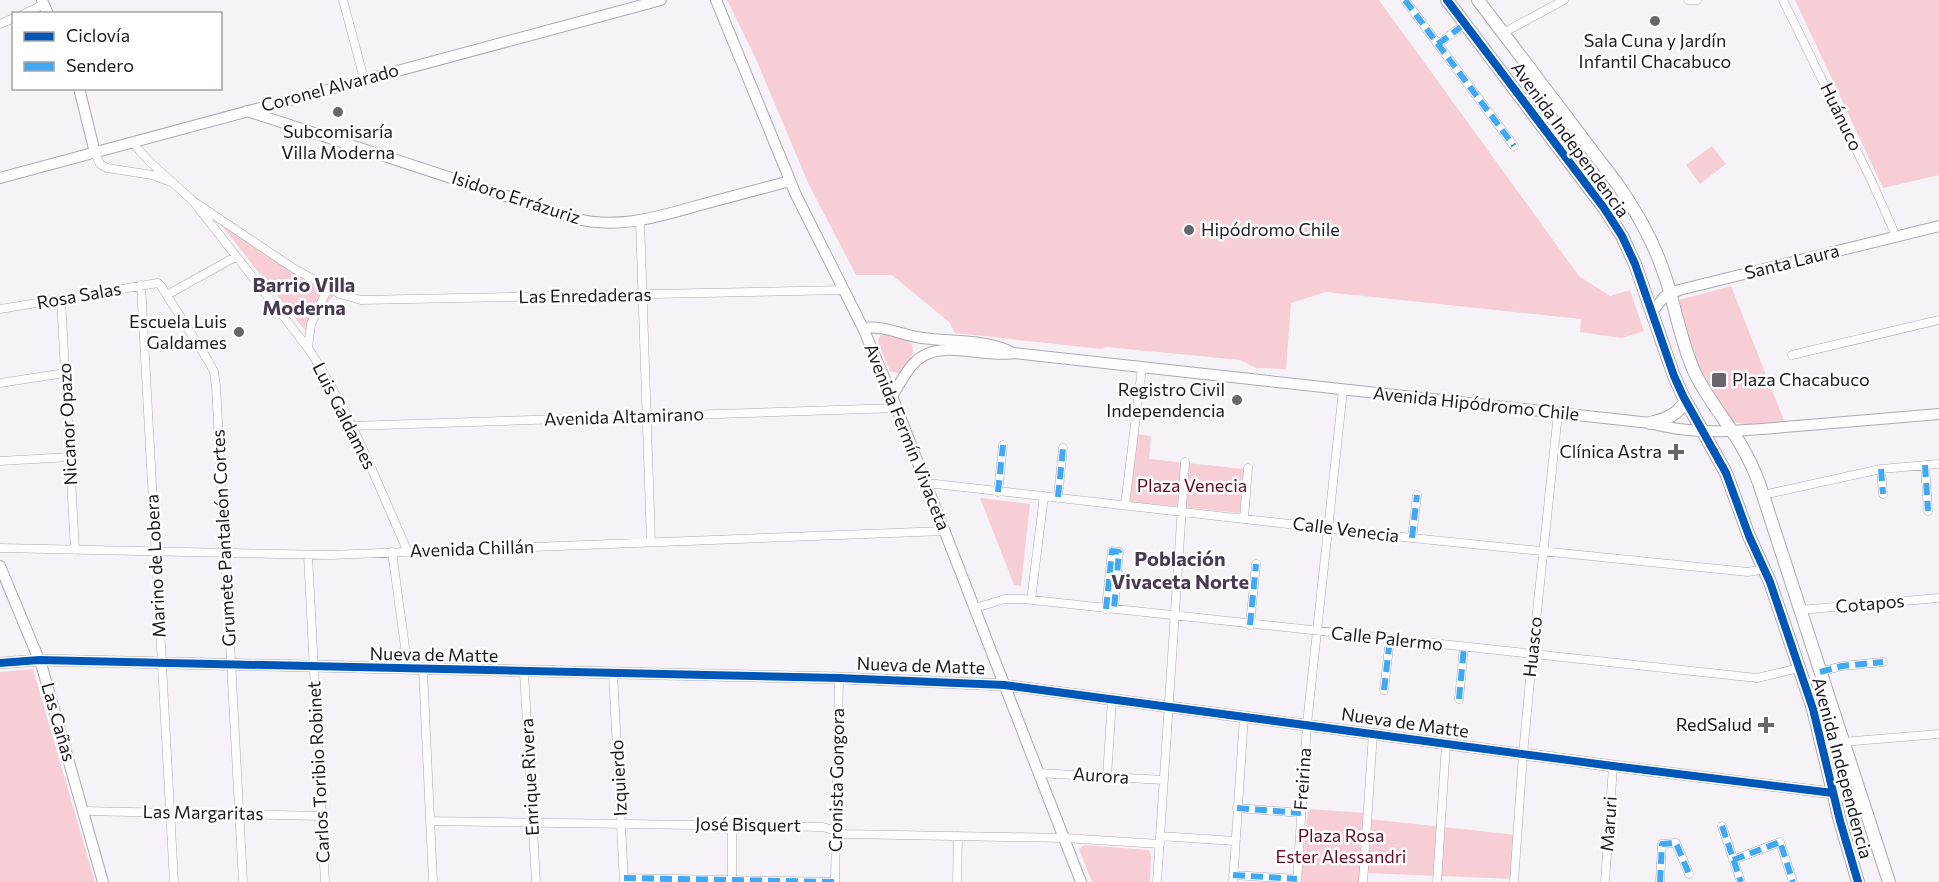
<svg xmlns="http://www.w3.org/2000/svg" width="1939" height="882" viewBox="0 0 1939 882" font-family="Commissioner,sans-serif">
<rect width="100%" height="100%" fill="#f6f3f8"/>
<path fill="#f7ced5" d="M727,0H1379L1579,276L1610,296L1630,290L1644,331L1622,338L1580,332L1581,319L1326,292L1291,303L1286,369L1256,368L1240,360L1106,347L1102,349L955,333L949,322L892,275H856L809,185L755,57Z
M1795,0H1939V175L1883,188Z
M1712,146L1726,164L1700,184L1686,165Z
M219,222L337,292L321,309L311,338Z
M1731,286L1785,423L1751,426L1731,421L1713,396L1698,367L1679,300Z
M886,333L911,343C917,355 907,364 900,374L890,371L878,342C878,337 881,334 886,333Z
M1137,434L1151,436L1149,459L1244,469L1241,512L1239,513L1132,502L1130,500Z
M980,498L1030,504L1021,586L1014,585Z
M33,669L95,882H0V672Z
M1308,809L1369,813V819L1517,835L1515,879L1365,873V882H1301Z
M1084,845L1149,850L1151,856L1150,882H1092L1079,849Z"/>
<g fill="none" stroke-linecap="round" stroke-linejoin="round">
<defs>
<path id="street" d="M343,0L364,79
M1405,0L1514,146
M1688,0H1697
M1783,0L1872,182L1896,236
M24,14L44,4
M0,24L14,18
M1503,33L1564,0
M1438,44L1465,24
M134,142L137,148L149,161L193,201L308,348C350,411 377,483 408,552
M95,153L100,164L107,168L152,175L168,181
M193,201L293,268L340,294L361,300L844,290
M640,221L651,542
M141,285L174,882
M167,295L235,257
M61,299L75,550
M0,309L158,283L161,286L209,362L214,372L216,386L243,882
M308,348L311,324L328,288
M1792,355L1939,320
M0,383L65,373
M351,426L897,408
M0,461L70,457
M1925,465L1928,511
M1881,469L1883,494
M927,483L1412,538L1748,572L1765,569
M998,492L1003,445
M1763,495L1881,469L1939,464
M1058,497L1063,448
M1125,505L1142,368
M1244,518L1248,468
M1412,538L1417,495
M0,548L330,555L944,531
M392,552L408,669
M308,555L325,882
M1031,600L1044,496
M975,608L1005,599H1023L1757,678L1799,668
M1106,609L1112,551L1119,552L1114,609
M1800,610L1939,598
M1250,625L1256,564
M423,670L433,882
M524,672L536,882
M1820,672L1842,666L1883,662
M613,673L624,882
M1384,690L1390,639
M1459,699L1464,647
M1824,755L1831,746L1842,742L1939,734
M1038,773L1164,780
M1107,777L1112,699
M1237,808L1301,813
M84,811L321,816
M430,821L823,827L845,834L1064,838L1160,844
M1722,826L1741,882
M1160,836L1235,841
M1733,860L1780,842L1793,882
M1233,875L1297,879
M624,878L835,882
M732,882V824
M835,882L839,678
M957,882L958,836
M1157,882L1185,462
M1233,882L1244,716
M1297,882L1307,724L1343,390
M1363,882L1373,733
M1437,882L1446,744
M1514,882L1523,754L1532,659L1558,413
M1605,882L1613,766
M1660,882L1662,844L1676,843L1689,874"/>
<path id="secondary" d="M42,0L48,14
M716,0L796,195L863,328L892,396L1081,882
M79,88L95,153
M247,111L573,218C618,230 657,217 700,205C730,197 760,189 790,181
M0,178L661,0
M1652,312L1664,297L1679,290L1939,226
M863,328C884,325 901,335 922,338C951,342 987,339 1013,353
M892,396C899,385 905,373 913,364C938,336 981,359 1014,353L1650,423C1697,437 1748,430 1797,426C1844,422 1892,418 1939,414
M0,566L42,667L103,882
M0,663L39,660L839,678L1004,685L1613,766L1833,793"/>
<path id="primary" d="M1447,0L1604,208L1622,236L1635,264L1674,376L1683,396L1726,473L1749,536L1770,582L1813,709L1840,821L1858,882
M1478,0L1618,185C1639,215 1655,244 1666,279C1676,310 1681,342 1694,371C1707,399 1726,420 1741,445C1748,457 1754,470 1759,483L1889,882
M1650,423C1665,420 1677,415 1685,402
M1833,793L1854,798L1863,806"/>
</defs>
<use href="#street" stroke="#ada9b0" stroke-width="9"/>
<use href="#secondary" stroke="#ada9b0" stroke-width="12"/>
<use href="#primary" stroke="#ada9b0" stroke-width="14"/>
<use href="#street" stroke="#fefdfe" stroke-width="8"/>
<use href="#secondary" stroke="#fefdfe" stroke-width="10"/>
<use href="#primary" stroke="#fefdfe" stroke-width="12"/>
<path stroke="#3fa9f5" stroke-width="6" stroke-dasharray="12 6" stroke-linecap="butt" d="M1405,0L1514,146
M1438,44L1465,24
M1925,465L1928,511
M1881,469L1883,494
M998,492L1003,445
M1058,497L1063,448
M1412,538L1417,495
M1106,609L1112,551L1119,552L1114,609
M1250,625L1256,564
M1820,672L1842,666L1883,662
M1384,690L1390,639
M1459,699L1464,647
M1237,808L1301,813
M1722,826L1741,882
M1733,860L1780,842L1793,882
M1233,875L1297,879
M624,878L835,882
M1660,882L1662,844L1676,843L1689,874"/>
<defs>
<path id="cycleway" d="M1447,0L1604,208L1622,236L1635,264L1674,376L1683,396L1726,473L1749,536L1770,582L1813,709L1840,821L1858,882
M0,663L39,660L839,678L1004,685L1613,766L1833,793"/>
</defs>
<use href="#cycleway" stroke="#fff" stroke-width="11"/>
<use href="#cycleway" stroke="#0057b8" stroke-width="8"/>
</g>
<g fill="#6a656d" stroke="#fff" stroke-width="2">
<circle cx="1655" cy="21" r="6"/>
<circle cx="338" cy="112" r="6"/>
<circle cx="1189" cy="230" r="6"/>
<circle cx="239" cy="332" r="6"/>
<rect x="1711" y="372" width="16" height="16" rx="3"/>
<circle cx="1237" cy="400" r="6"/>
<path d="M1673 443h6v6h6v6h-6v6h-6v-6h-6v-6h6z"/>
<path d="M1763 716h6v6h6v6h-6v6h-6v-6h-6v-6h6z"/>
</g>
<g text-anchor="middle" stroke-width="5" stroke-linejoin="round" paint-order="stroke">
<g font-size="18" fill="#1e1822" stroke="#fff" text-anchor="end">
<text x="1655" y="47" text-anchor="middle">Sala Cuna y Jardín<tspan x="1655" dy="21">Infantil Chacabuco</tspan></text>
<text x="338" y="138" text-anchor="middle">Subcomisaría<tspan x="338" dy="21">Villa Moderna</tspan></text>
<text x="1201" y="236" text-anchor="start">Hipódromo Chile</text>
<text x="227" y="328">Escuela Luis<tspan x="227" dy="21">Galdames</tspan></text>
<text x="1732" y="386" text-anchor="start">Plaza Chacabuco</text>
<text x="1225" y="396">Registro Civil<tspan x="1225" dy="21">Independencia</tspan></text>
<text x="1662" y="458">Clínica Astra</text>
<text x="1752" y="731">RedSalud</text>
</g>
<g font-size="18" fill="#1e1822" stroke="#fff">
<text transform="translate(330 88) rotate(-15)" y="6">Coronel Alvarado</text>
<text transform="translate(1841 117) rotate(64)" y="6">Huánuco</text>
<text transform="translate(1570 140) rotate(54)" y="6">Avenida Independencia</text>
<text transform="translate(516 198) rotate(18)" y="6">Isidoro Errázuriz</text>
<text transform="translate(1792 262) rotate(-14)" y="6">Santa Laura</text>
<text transform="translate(79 296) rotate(-10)" y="6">Rosa Salas</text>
<text transform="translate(585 296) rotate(-1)" y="6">Las Enredaderas</text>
<text transform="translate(1476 404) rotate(6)" y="6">Avenida Hipódromo Chile</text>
<text transform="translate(344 416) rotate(63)" y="6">Luis Galdames</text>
<text transform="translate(624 417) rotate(-2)" y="6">Avenida Altamirano</text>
<text transform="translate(68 424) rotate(-93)" y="6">Nicanor Opazo</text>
<text transform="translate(907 437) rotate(68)" y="6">Avenida Fermín Vivaceta</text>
<text transform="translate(1346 530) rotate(7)" y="6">Calle Venecia</text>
<text transform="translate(224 538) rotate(-93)" y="6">Grumete Pantaleón Cortes</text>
<text transform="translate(472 549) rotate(-2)" y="6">Avenida Chillán</text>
<text transform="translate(156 566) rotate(-93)" y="6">Marino de Lobera</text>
<text transform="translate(1870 604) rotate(-5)" y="6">Cotapos</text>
<text transform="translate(1387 639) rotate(6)" y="6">Calle Palermo</text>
<text transform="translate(1533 647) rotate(-84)" y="6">Huasco</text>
<text transform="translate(434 655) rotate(1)" y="6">Nueva de Matte</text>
<text transform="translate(921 666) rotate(2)" y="6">Nueva de Matte</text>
<text transform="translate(58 722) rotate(74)" y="6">Las Cañas</text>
<text transform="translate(1405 723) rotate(8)" y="6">Nueva de Matte</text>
<text transform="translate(1842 768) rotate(75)" y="6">Avenida Independencia</text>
<text transform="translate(319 772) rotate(-93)" y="6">Carlos Toribio Robinet</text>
<text transform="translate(1101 776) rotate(4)" y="6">Aurora</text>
<text transform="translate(530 777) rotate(-93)" y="6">Enrique Rivera</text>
<text transform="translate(619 778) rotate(-93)" y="6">Izquierdo</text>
<text transform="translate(1303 779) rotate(-86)" y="6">Freirina</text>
<text transform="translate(837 780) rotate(-89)" y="6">Cronista Gongora</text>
<text transform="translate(203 813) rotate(1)" y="6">Las Margaritas</text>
<text transform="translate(1609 824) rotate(-86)" y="6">Maruri</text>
<text transform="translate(748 825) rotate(1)" y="6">José Bisquert</text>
</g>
<g font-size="18" fill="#660925" stroke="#fff">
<text x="1192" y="492">Plaza Venecia</text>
<text x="1341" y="842">Plaza Rosa<tspan x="1341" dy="21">Ester Alessandri</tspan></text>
</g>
<g font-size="20" font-weight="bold" fill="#483a51" stroke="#fff">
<text x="304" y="292">Barrio Villa<tspan x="304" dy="23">Moderna</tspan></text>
<text x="1180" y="566">Población<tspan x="1180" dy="23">Vivaceta Norte</tspan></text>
</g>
</g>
<rect x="12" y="12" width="210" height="78" fill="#ffffff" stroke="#a5a3a7" stroke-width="1.5"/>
<rect x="24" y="32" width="30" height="9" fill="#0057b8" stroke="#a5a3a7" stroke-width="1.5"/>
<text x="66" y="42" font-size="18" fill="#1e1822">Ciclovía</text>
<rect x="24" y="62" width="30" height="9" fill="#3fa9f5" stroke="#a5a3a7" stroke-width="1.5"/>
<text x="66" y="72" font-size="18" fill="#1e1822">Sendero</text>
</svg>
